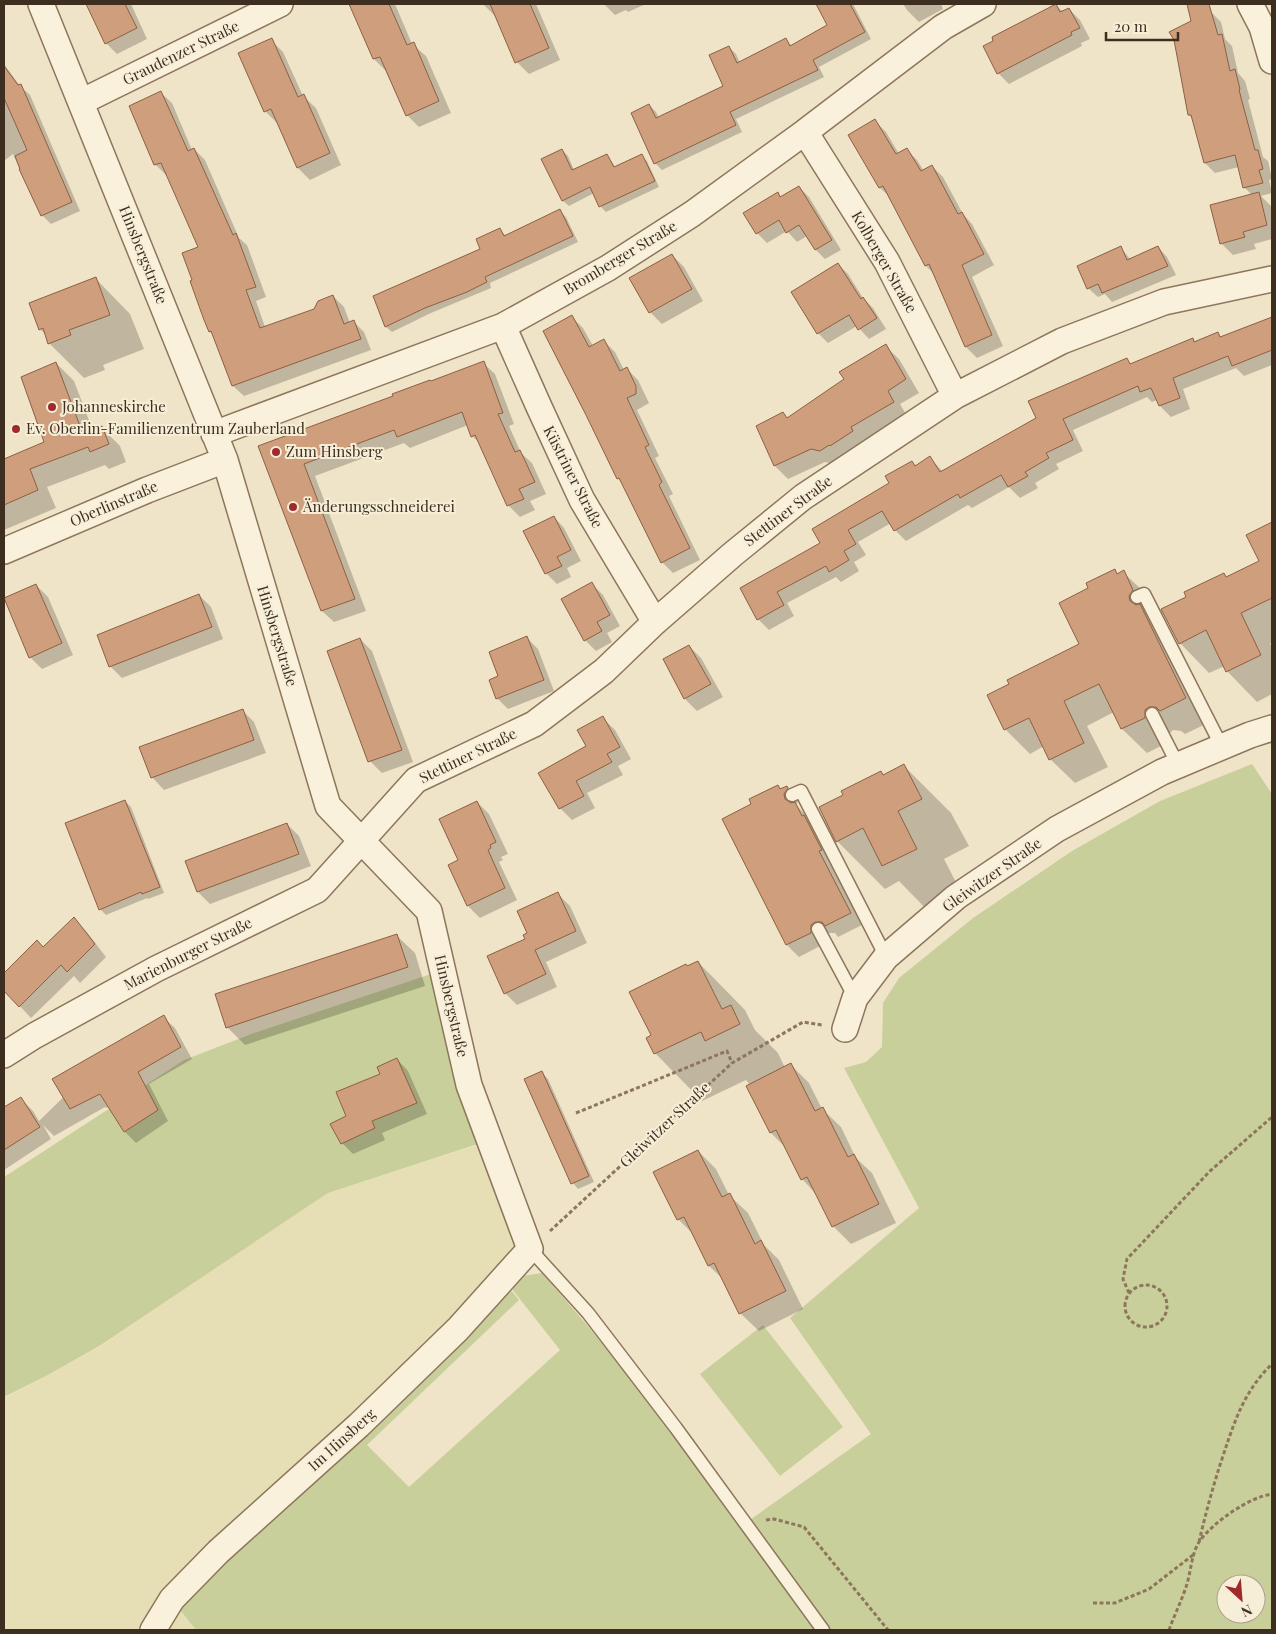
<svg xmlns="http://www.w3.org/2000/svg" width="1276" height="1634" viewBox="0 0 1276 1634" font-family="'Playfair Display',serif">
<rect width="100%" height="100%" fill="#f0e4c8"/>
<path fill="#e6deb5" d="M490,1141L526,1248L144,1630H4V1398L49,1375L101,1346L328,1193Z
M177,1606L196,1630H157Z"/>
<path fill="#c9cf9b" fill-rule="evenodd" d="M1252,764L1272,794V1630H196L177,1606L503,1280L519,1300L367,1445L409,1487L560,1350L504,1279L542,1273L587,1325L747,1522L871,1434L790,1318L919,1208L844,1068L866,1062L882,1047L883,1003L899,978L973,918L1072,851L1160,801ZM1226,1584H1256V1614H1226Z
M443,970L490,1140L328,1193L101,1345L48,1375L4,1397V1177L184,1060L254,1033Z
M763,1325L843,1427L780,1476L700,1374Z"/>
<path fill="#0003" d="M87,4H131L147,39L117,54L106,43Z
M351,4H395L412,44L426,56L451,113L419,127L407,115L386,71L374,59Z
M483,4H536L560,60L529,74L517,62L496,17Z
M604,4H646L628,12L626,10L615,15Z
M817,4H853L871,39L819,67L824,77L736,119L742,132L662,170L655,163L649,105L656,112L659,118L725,86L729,47L736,54L740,63L786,40L792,46L829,25Z
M903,4H941L943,9L919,22L907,10Z
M1056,5L1063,12L1069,9L1080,20L1090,39L1081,43L1082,46L1009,84L998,73Z
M1211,12L1221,22L1225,39L1232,46L1238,73L1245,81L1250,99L1248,100L1263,157L1268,161L1272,179L1269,180L1272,193L1261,196L1271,206L1272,212V239L1254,244L1256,249L1233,255L1221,243L1252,195L1244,187L1239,167L1215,173L1205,163L1193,119L1189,115Z
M271,40L283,52L303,96L316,108L341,165L310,180L298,168L278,123H277L265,111Z
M4,64L20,86L30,95L80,211L51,224L42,215L34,202L13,154L4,161Z
M161,93L172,103L192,150L194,149L205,160L239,238L247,245L266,297L256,301L265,327L315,310L333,296L344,307L350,323L354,322L364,332L371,350L244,396L233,386L215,336L210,332L191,281H194L200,248L167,175H166L155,164Z
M875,121L886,132L899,154L906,149L917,160L924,171L932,166L943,177L963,214L972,224L994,265L972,277L1003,346L977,358L966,347L934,274L926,266L890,197L880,188L849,135Z
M562,150L568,156L574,170L607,155L616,168L641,156L647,161L659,187L606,212L600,206L594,193L569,206L563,201L543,160Z
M799,187L809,197L841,250L825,259L816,250L807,236L797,242L787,231L767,243L757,233L777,194L781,198Z
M560,211L566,217L578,242L490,283L491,288L431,313L392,332L386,327L374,297L482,250L500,230L506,236Z
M1158,247L1167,257L1176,275L1112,302L1105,294L1098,297L1088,288L1121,248L1131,260Z
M672,255L684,267L703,301L662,324L650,312L631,279Z
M838,264L848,274L863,298L873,308L886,329L869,339L857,326L828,343L818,333Z
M96,279L130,314L144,349L103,365L105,370L84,378L49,343L47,336L40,329Z
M572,317L583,328L593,346L604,341L615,352L624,370L627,369L638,380L649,403L637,410L659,456L655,458L673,494L669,496L700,560L673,573L662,562L623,484L618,478Z
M1272,318V365L1244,376L1236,368L1183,389L1190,409L1171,417L1160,406L1157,400L1152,402L1147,397L1073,430L1083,451L1056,464L1059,469L1035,483L1038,488L1020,498L1009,487L972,508L968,505L906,541L895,530L891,523L858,542L866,555L854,562L859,571L841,582L836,577L787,603L794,616L769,630L758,619L742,589L822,544L891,483L912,462L916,466L930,458L943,472L1037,419L1127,360L1132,365L1193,339L1196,342L1218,333L1222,338Z
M885,346L899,359L919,393L900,404L907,416L863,441L866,445L833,464L825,462L788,479L775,466L757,427L788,419L846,380Z
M56,363L74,381L93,431L102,428L120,446L126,462L109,469L105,465L47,487L56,508L4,530V461L46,443L21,377Z
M483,363L495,374L514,424L509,426L521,453L532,463L546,494L530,501L535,510L520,517L508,505L481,444L472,436L468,425L410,448L404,443L315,476L366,611L334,622L322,611L260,447Z
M554,517L564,528L581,561L567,568L571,577L557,584L546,573Z
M1272,524V642L1270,644L1272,648V694L1257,702L1228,672L1225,666L1209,673L1180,643L1227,578L1260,562L1248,536Z
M1115,571L1118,575L1123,572L1148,596L1210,722L1185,734L1181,731L1173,730L1169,734V742L1147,753L1122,729L1114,712L1087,726L1108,767L1075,783L1050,759L1044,746L1030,754L1005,729L989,695L1081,644L1090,588Z
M592,584L603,595L620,626L607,633L612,642L596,651L585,640Z
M36,585L48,597L73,655L42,669L30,657Z
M199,595L211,607L223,639L122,678L110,666Z
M527,638L538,649L554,691L508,709L497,698L500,677Z
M360,639L372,651L413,762L382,773L370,761Z
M689,646L701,658L723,697L697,711L685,699L664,660Z
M242,710L254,722L266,753L164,790L152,777L141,748Z
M603,718L615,730L631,759L618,766L623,775L587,793L595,808L572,820L560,808L588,746Z
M904,766L951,813L969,846L944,859L963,896L930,913L899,881L885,889L837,841L820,808L845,795L881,772L884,776Z
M778,786L782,790L787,787L799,799L796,805L807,816L833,862L831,863L862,925L838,937L835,933H827L822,945L799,957L787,945L724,819L753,805Z
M125,801L131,807L164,893L148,899L147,898L106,915L100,909Z
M477,802L489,814L508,854L501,857L503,860L499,862L517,900L480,918L468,906L450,865L460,860Z
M287,824L299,836L311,866L210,904L198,892Z
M558,894L570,906L587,943L546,962L557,987L517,1005L505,993L529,934Z
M74,919L86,931L106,957L80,983L74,976L31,1018L4,989V975L37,942L43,949Z
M396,935L415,953L425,986L245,1045L227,1027Z
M698,962L745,1010L755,1030L778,1053L785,1068L791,1065L809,1083L822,1109L841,1127L856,1158L872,1173L896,1223L851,1244L833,1226L817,1195L802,1179L787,1149L771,1133L748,1086L750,1085L746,1080L702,1101L655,1053L652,1036L688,967Z
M163,1017L175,1028L192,1059L149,1084L168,1121L136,1143L125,1132L109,1107L106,1108L105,1107L54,1136L43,1125L51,1139L4,1170V1111L21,1099L33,1111L39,1121L86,1075Z
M397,1059L408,1071L427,1114L382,1133L385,1140L353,1154L342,1143L348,1116L382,1074Z
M542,1073L548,1079L594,1182L578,1189L573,1183L526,1080Z
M698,1151L716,1169L729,1195L748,1213L764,1245L779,1260L803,1309L759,1331L740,1313L725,1281L709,1266L694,1235L678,1219Z"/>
<path fill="#cf9f7d" stroke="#8d5f41" d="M86,4H125L137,28L105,44Z
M349,4H389L407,45L414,42L439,101L406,116L380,57L373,59Z
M490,4H530L549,48L515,63Z
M816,4H850L865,32L813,60L818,70L730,112L736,125L654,164L631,113L649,104L656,118L723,86L709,55L729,46L737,63L786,38L790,46L827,25Z
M1056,4L1060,12L1069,8L1080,28L1071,32L1072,35L997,74L983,46L993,41L992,37Z
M1187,4H1209L1218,35L1222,34L1230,71L1235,69L1240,89L1239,90L1255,150H1258L1263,169L1259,170L1263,183L1243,188L1235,155L1204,163L1191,115H1188L1174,40L1169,32L1191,21Z
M272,38L298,97L304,94L330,153L297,168L271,109L264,112L238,53Z
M4,66L18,85L21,84L72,202L41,216L19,169H20L15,156L27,150L4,98Z
M161,91L188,151L194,148L233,235L236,233L256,287L246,290L260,328L314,309L318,301L333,295L344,324L354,320L361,339L232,386L211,331L209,332L204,320L190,281L192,280L182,253L198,247L161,163L154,165L129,106Z
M875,119L896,154L907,148L921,171L932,165L958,214L962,212L984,254L962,265L992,335L965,347L929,264L925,266L883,186L879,188L848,135Z
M562,149L572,170L607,154L614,167L642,154L655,181L599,207L590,187L562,201L541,159Z
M799,186L832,240L815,250L799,225L786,233L779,220L756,234L743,213L778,192L780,197Z
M1259,192L1267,225L1243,232L1245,237L1220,244L1210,205Z
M560,209L573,236L485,277L487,282L467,292L425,308L385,327L373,296L480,249L476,239L500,228L504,236Z
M1121,246L1127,260L1158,246L1168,266L1102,293L1098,284L1087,289L1077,266Z
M672,254L692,289L649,313L629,278Z
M838,263L861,299L863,297L877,318L858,330L849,315L817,334L791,292Z
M96,277L110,315L69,330L71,335L48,344L43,328L39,330L29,303Z
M572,315L589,347L604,339L620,371L627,367L636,386V394L627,398L649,445L645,447L662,482L659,485L690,548L661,563L619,478L617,479L586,415L543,331Z
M1272,317V350L1232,366L1228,356L1173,378L1180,398L1159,406L1151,388L1140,392L1138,386L1063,419L1073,440L1046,453L1049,458L1025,472L1028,476L1008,487L1001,475L960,498L958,494L894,531L882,511L848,530L856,544L844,551L849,560L829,572L826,566L777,592L784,605L757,620L740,588L820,543L812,529L889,483L885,476L912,461L915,466L930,456L940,472L1036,418L1028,401L1127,358L1130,364L1193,338L1194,342L1218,332L1220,337Z
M886,344L906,379L888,391L894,402L851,427L853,431L830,446L829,445L820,451L811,449L774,466L756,426L783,412L787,418L844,379L839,372Z
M484,361L503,413L498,414L515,452L520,450L535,482L519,489L524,499L507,506L475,435L471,437L462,412L397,437L394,430L304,464L355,599L321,611L258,446L393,396L392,394L430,380L431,381Z
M56,362L83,434L102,426L109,444L90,452L88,447L30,469L38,490L4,505V459L44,442L21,377Z
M554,516L571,550L557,557L562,566L545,574L523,531Z
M1272,522V598L1241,613L1261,655L1226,672L1206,630L1179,644L1161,609L1186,597L1184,592L1224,573L1226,577L1259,561L1246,535Z
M1115,569L1117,574L1124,570L1133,590L1129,596L1130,601L1136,605L1140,604L1186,698L1160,711L1156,707H1149L1145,710V718L1121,729L1099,684L1064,701L1084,743L1049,760L1029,718L1004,730L987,695L1009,684L1007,680L1079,644L1059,603L1088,588L1086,583Z
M592,582L610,615L597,622L602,631L584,641L561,599Z
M36,584L62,643L29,658L4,598Z
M199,594L212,627L109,667L97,635Z
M527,636L544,680L496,699L489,680L498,676L489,652Z
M360,638L402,750L368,762L327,651Z
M689,645L711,684L684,699L663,659Z
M243,709L254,740L151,778L139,747Z
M603,716L620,747L607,754L612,762L576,781L584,796L559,809L538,773L586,746L577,730Z
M904,764L922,799L898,811L917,849L882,866L863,828L836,842L819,807L843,795L841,791L881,771L883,775Z
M778,785L780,789L787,786L788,788L784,794L785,799L791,803L795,802L802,816L804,815L822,850L819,851L851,913L825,926L822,922H815L811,925V933L786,945L722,819L751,804L749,799Z
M125,800L160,887L142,894L141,892L99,910L65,823Z
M477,801L496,842L490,845L491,848L488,850L505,888L467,906L448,865L458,860L439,819Z
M287,823L299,854L197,892L185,861Z
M558,892L576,931L535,950L546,974L504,994L487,956L525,939L523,935L527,933L517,911Z
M74,917L95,944L67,972L61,965L19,1007L4,991V973L37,940L43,947Z
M397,934L408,967L226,1028L215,994Z
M698,961L722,1009L731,1005L740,1024L705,1041L701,1032L654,1054L646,1038L651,1035L629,992L686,964L687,966Z
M164,1015L181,1047L138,1072L158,1110L124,1132L100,1094L70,1109L52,1079Z
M397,1058L417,1103L372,1121L375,1128L341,1144L330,1124L346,1116L336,1092L380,1074L377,1067Z
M791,1063L815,1111L823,1107L848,1157L854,1154L879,1204L832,1227L807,1177L801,1180L776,1130L770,1133L746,1086Z
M542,1071L589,1176L571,1184L524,1079Z
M21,1097L40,1127L4,1150V1107Z
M698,1150L722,1197L730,1193L755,1244L761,1240L786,1291L739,1314L714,1263L708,1266L684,1217L677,1220L653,1172Z"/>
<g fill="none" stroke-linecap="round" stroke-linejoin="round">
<defs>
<path id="lane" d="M1137,597L1144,594L1222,747
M1152,714L1178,765
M792,795L801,791L886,957
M818,929L855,998
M530,1249L588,1313L676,1428L823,1630"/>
<path id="street" d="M41,4L225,460L328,806L429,911L469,1085L530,1249L458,1329L359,1425L218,1552L172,1599L153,1630
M1250,4L1262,27L1272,61
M81,102L280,4
M805,132L887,262L955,396
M503,326L540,409L582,500L655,622
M214,434L503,326L608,268L692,214L805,132L943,27L983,4
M4,551L147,490L225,460
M845,1029L855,998L886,957L956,897L1057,829L1162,772L1250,735L1272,728
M4,1055L34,1036L156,969L317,890L416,780L534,724L604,671L655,622L733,554L803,497L955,396L1062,341L1164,302L1272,279"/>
</defs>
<use href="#lane" stroke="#8d765c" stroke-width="15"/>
<use href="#street" stroke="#8d765c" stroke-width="28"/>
<path stroke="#8d765c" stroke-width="3" stroke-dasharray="4 2.5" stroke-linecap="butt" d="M576,1113L727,1051L732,1063
M550,1231L732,1063L803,1022L822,1025
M1125 1306a21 21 0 1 1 42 0a21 21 0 1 1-42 0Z
M1129,1293L1123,1279L1127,1259L1210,1171L1272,1117
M766,1520L774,1519L804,1527L888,1630
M1199,1542C1205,1516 1212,1490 1220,1465C1233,1426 1242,1393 1272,1364
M1093,1603H1115L1149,1589L1193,1555
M1169,1630C1174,1616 1181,1602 1186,1587C1191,1573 1191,1555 1199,1542C1212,1523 1249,1497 1272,1494"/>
<use href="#lane" stroke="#faf1dc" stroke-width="12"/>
<use href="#street" stroke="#faf1dc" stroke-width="25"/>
</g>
<g fill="#9e2a2b" stroke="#f7eed8" stroke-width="2">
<circle cx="52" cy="407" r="5"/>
<circle cx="16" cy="429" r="5"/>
<circle cx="276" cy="452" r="5"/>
<circle cx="293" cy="507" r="5"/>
</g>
<g text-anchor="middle" stroke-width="4" stroke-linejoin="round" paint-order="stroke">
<g font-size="15" fill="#3d2e20" stroke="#f7eed8">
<text transform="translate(181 53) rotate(-26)" y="5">Graudenzer Straße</text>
<text transform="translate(143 255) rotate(68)" y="5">Hinsbergstraße</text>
<text transform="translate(620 258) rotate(-31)" y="5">Bromberger Straße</text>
<text transform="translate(884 262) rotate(60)" y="5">Kolberger Straße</text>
<text transform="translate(573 477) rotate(63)" y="5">Küstriner Straße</text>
<text transform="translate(114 504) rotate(-23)" y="5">Oberlinstraße</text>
<text transform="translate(788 511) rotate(-37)" y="5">Stettiner Straße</text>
<text transform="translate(277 636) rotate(73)" y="5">Hinsbergstraße</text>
<text transform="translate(468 756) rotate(-26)" y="5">Stettiner Straße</text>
<text transform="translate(992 875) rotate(-35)" y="5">Gleiwitzer Straße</text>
<text transform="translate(188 954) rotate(-27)" y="5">Marienburger Straße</text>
<text transform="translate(451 1006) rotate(77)" y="5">Hinsbergstraße</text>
<text transform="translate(665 1125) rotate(-43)" y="5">Gleiwitzer Straße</text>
<text transform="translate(342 1440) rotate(-42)" y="5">Im Hinsberg</text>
</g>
<g font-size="15" fill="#3d2e20" stroke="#f7eed8" text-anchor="start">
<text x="62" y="412">Johanneskirche</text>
<text x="26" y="434">Ev. Oberlin-Familienzentrum Zauberland</text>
<text x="286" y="457">Zum Hinsberg</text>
<text x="303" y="512">Änderungsschneiderei</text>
</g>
</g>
<rect width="1276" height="1634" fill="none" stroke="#3d2e20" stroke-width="10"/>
<g transform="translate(1241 1599) rotate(154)"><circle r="24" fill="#f7eed8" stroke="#ada18e"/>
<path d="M0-4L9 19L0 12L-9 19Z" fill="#9e2a2b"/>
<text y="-8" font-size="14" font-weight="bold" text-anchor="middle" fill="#3d2e20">N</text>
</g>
<path d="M1106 32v8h72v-8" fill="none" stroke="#3d2e20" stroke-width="2.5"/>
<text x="1114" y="32" font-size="15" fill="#3d2e20" stroke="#f7eed8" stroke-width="4" paint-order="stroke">20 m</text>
</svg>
